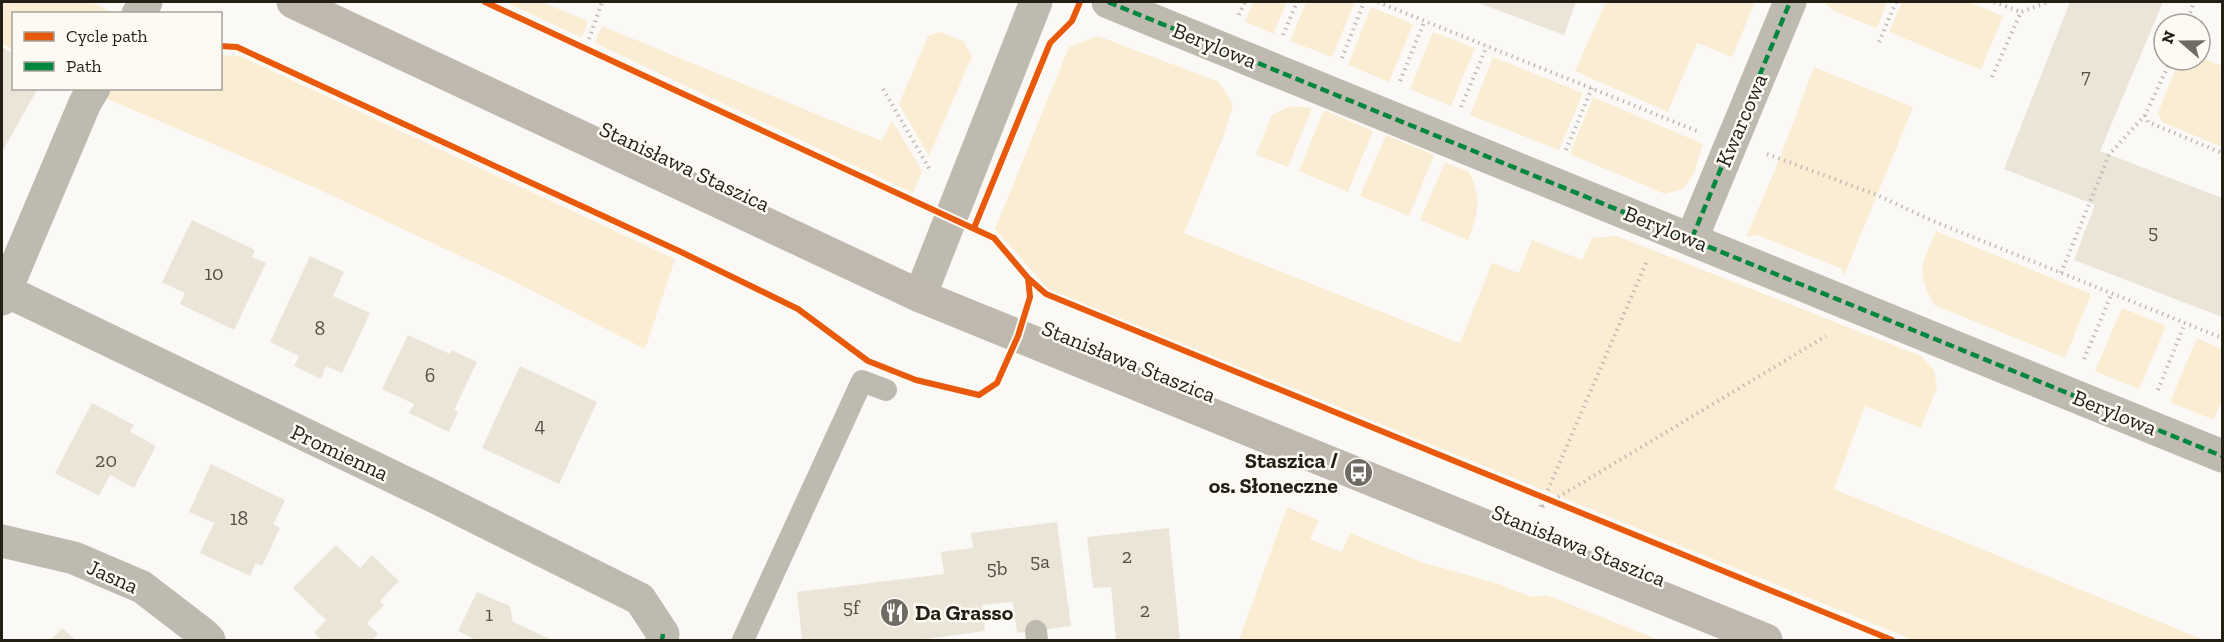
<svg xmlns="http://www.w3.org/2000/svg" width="2224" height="642" viewBox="0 0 2224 642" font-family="'Zilla Slab',serif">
<rect width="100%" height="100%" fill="#fbf9f6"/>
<path fill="#faedd3" d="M2,2H91L114,13L14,14L13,50L2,43Z
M506,2H541L588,21L582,38Z
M1253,2H1286L1274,34L1245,22Z
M1306,2H1355L1332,57L1290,41Z
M1606,2H1755L1732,57L1697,43L1668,112L1575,71Z
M1824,2H1887L1877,28L1833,11Z
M1902,2H1968L2003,16L1981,70L1889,32Z
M1371,7L1413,24L1389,82L1348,65Z
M602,26L882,141L892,120L922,171L913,193L595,43Z
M940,32L963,41L972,56L929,156L899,104L928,36Z
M1433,32L1475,48L1451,106L1410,89Z
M1098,36L1219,82L1233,105L1222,140L1184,233L1460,343L1492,263L1519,273L1532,240L1582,260L1592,238L1617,236L1921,356L1934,370L1937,388L1921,428L1865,406L1834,489L2204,640H1913L1048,289L995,229L1069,47Z
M221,55L240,56L675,259L645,349L507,278L320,190L84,89L220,88Z
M1493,57L1583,93L1559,150L1470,115Z
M2200,57L2222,66V147L2162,122L2158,113L2179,60H2200Z
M1814,67L1913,107L1844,276L1842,269L1757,235L1746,237L1780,158Z
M1593,97L1703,144L1694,173L1683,189L1665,194L1570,154Z
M1290,106L1312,108L1288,167L1256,155L1272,115Z
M1324,110L1373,131L1348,192L1299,171Z
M1386,135L1434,155L1409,216L1360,196Z
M1445,162L1469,172C1482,198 1478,214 1468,240L1420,220Z
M1936,231L2091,294L2065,358L1934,305C1916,270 1921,266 1936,231Z
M2122,308L2166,326L2139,389L2095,371Z
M2197,338L2222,349V399L2214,420L2170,402Z
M1287,507L1319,520L1310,539L1342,552L1350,533L1424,563L1496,583L1532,597L1547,595L1659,640H1239Z"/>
<path fill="#ebe5d8" d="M1476,2H1576L1564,35Z
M2070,2H2163L2100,151L2222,198V317L2074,260L2095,205L2004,169Z
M2,47L14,54V88H38L2,152Z
M192,220L255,250L252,257L266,263L234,330L180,304L185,293L162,282Z
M310,256L344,272L333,296L370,313L342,373L326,366L321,379L294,366L299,356L270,342Z
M408,335L450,354L452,350L477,362L454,410L458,412L449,432L409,413L414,404L382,389Z
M520,366L597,402L559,484L482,448Z
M92,403L134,425L130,432L156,446L134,488L110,475L99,496L55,473Z
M211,464L285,500L273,524L280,528L262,566L256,563L250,576L200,553L214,523L189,512Z
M1057,522L1071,626L1017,633L1013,602L982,605L985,631L919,640H802L797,592L944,574L941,552L973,548L971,533Z
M1169,528L1180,640H1116L1111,587L1093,588L1087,537Z
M336,545L360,568L372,555L399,581L380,601L384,605L367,623L378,634L372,640H322L314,633L326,620L293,588Z
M477,592L510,606L513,622L552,640H476L458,631Z
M62,628L76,640H51Z"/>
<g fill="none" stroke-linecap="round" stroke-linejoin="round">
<path stroke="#bfbbb5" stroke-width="4" stroke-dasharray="1.5 4.5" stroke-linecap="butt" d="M1378,2L1697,131
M1994,2L2021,12
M1239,15L1245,2
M2186,24L2194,2
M1283,35L1297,2
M589,39L602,2
M1879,42L1896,2
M2200,42L2205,41
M1342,58L1364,2
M1992,77L2021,12L2048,2
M1400,81L1425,20
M883,89L930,170
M1461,107L1487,46
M2145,115L2148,122L2222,153
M1566,150L1592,88
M1767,154L1877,195L1933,221L2222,338
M1646,263L1540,508L1826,336
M2061,273L2109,155L2145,115L2171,60
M2084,359L2112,293
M2158,390L2185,323"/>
<path stroke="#bfbab0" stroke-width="22" d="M1036,631L1037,640
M743,640L862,381L886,390"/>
<path stroke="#bfbab0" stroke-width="33" d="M1108,2L2222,456
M138,14L146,2
M1692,238L1790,2
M2,289L435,497L640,599L663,634L662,640
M920,296L1036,2
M2,299L85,103L94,88
M2,541L74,558L142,587L202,633L209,640"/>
<path stroke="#beb8ae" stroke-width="33" d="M293,2L920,296L1766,640"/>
<path stroke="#00873e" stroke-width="4.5" stroke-dasharray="9 4.5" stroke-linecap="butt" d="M1108,2L2222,456
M1692,238L1790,2
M662,640L663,634"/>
<defs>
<path id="cycleway" d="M220,46L237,47L679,251L798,309L868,361L916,380L979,395L997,383L1018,336L1030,297L1028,278L994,238L485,2
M974,228L1050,43L1072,21L1080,2
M1028,278L1046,294L1892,640"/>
</defs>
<use href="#cycleway" stroke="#fdfaf4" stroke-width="10"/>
<use href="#cycleway" stroke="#e8590c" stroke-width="6"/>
</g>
<defs>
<symbol id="bus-disc" viewBox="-11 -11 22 22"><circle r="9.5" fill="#6f6b63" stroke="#fdfaf4"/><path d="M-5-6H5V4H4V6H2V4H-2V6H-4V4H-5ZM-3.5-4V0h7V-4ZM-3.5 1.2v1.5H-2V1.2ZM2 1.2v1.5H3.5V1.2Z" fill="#fff"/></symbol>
<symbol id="restaurant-disc" viewBox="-11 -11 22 22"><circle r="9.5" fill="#6f6b63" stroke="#fdfaf4"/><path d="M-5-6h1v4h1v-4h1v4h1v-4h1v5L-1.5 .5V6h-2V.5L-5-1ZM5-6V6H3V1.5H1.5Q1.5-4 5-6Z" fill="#fff"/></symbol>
</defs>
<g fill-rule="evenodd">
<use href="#bus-disc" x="1342" y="456" width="33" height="33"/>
<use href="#restaurant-disc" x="878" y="596" width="33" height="33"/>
</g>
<g text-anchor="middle" stroke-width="5" stroke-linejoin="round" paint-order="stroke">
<g font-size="20" fill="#565045">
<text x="2086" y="83">7</text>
<text x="2153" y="239">5</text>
<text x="214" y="280">10</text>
<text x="320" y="335">8</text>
<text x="430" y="382">6</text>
<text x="540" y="432">4</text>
<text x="106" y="467">20</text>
<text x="239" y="525">18</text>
<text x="1127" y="563">2</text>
<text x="1040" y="568">5a</text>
<text x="997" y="575">5b</text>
<text x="851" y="614">5f</text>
<text x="1145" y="617">2</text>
<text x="489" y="621">1</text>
</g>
<g font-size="22" fill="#241f14" stroke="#fdfaf4">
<text transform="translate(1215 45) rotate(22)" y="8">Berylowa</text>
<text transform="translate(1741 120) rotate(-67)" y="8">Kwarcowa</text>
<text transform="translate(685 166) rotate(25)" y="8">Stanisława Staszica</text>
<text transform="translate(1666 228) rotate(22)" y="8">Berylowa</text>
<text transform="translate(1129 361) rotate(22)" y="8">Stanisława Staszica</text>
<text transform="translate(2115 412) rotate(22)" y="8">Berylowa</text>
<text transform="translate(340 452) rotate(25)" y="8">Promienna</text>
<text transform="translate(1579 545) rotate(22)" y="8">Stanisława Staszica</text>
<text transform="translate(113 576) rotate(24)" y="8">Jasna</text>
</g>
<g font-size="22" font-weight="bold" fill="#241f14" stroke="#fdfaf4" text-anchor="end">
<text x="1338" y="468">Staszica /<tspan x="1338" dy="25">os. Słoneczne</tspan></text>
<text x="915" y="620" text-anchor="start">Da Grasso</text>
</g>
</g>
<rect width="2224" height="642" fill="none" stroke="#241f14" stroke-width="6"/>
<rect x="12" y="12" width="210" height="78" fill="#fdfaf4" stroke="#a6a29a" stroke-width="1.5"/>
<rect x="24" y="32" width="30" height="9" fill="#e8590c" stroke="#a6a29a" stroke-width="1.5"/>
<text x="66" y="42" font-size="18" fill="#241f14">Cycle path</text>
<rect x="24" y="62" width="30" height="9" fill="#00873e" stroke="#a6a29a" stroke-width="1.5"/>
<text x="66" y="72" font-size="18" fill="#241f14">Path</text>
<g transform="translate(2182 42) rotate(290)"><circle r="28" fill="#fdfaf4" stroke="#a6a29a" stroke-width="1.5"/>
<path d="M0-4.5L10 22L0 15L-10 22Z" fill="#6f6b63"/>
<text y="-9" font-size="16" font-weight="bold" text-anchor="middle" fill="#241f14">N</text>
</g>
</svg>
